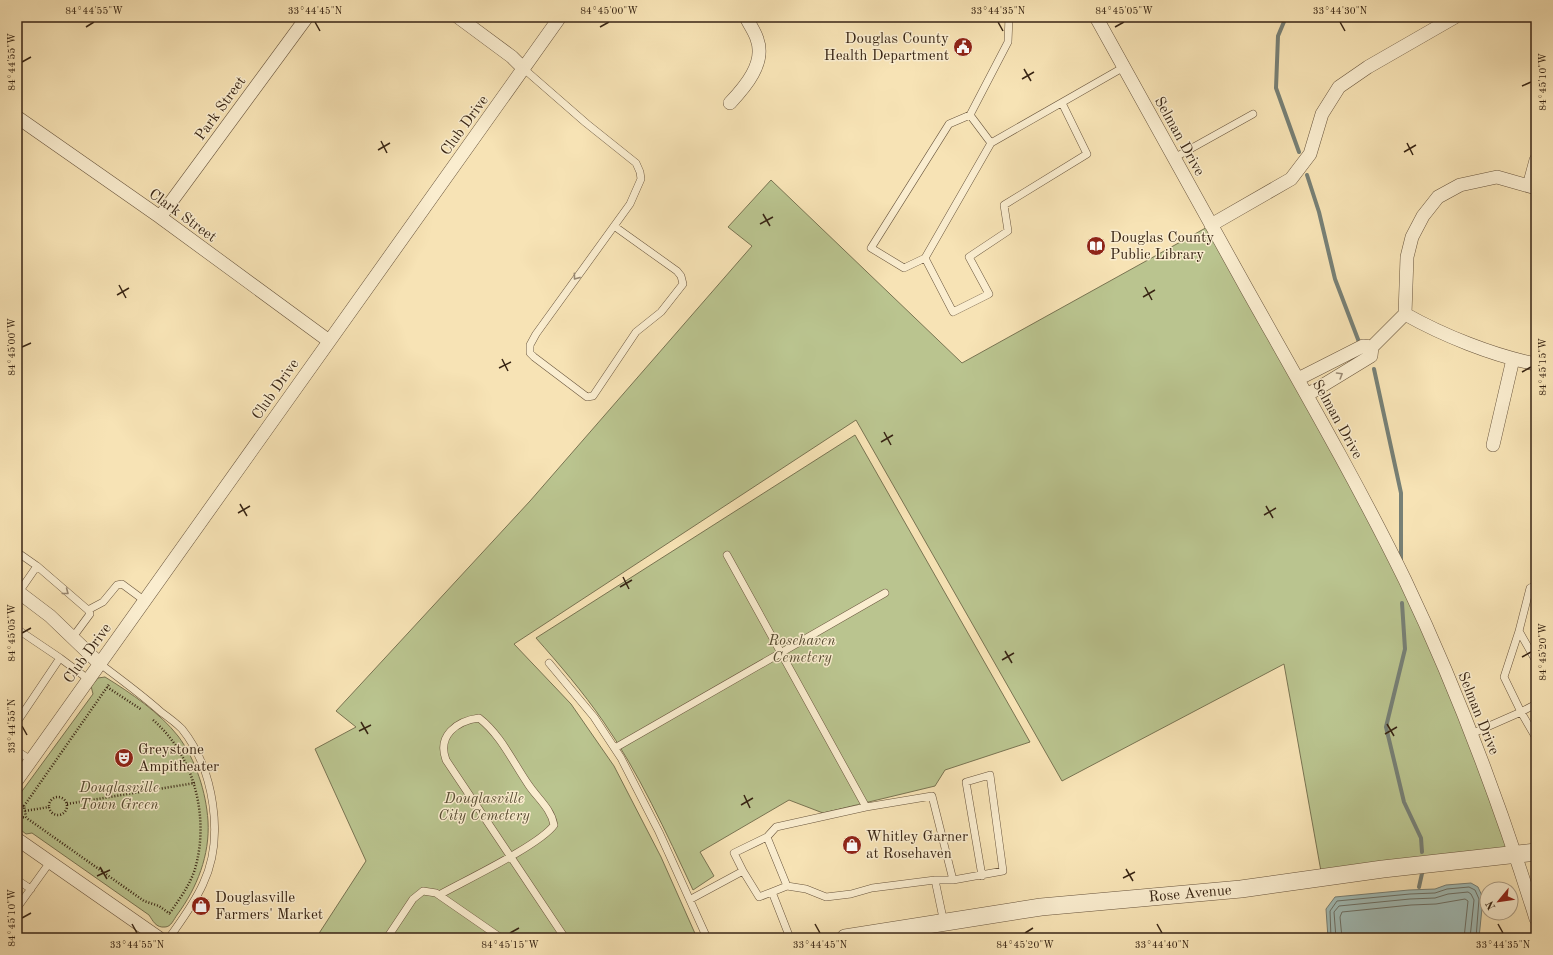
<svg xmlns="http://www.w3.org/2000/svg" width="1553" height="955" viewBox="0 0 1553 955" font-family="'Old Standard TT',serif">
<rect width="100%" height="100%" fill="#f7e3b5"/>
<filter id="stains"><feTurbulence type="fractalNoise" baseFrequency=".005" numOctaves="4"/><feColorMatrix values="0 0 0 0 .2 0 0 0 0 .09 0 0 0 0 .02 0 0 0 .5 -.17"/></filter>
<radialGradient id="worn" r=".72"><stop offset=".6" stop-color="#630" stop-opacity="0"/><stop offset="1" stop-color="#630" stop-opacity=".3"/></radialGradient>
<path fill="#bac48f" stroke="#797452" d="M771,180L962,363L1211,225L1404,580L1515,854L1322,877L1284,664L1062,781L856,420L514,644L571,704L614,766L661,857L697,938H316L366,861L315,749L356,727L336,711L530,501L752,246L728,227Z
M855,435L1030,742L945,770L935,786L823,813L789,800L700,852L714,876L693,890C666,832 639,773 603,721C583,692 559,664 536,638Z
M105,677C131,693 160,713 178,736C196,760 206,792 208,821C210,855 197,888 177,915C174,919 171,927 165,927C156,928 153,921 149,915L32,833L26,834L17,827V798L93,694L91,686L98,678Z"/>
<path fill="#a1bcb7" stroke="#778076" d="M1471,883L1478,887L1483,898L1479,938H1328L1326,909L1335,897L1409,890L1435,889L1446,885Z"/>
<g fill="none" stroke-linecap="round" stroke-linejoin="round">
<path stroke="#6c7066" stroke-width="1" d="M1331,938L1330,911L1337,901L1410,894L1435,893L1447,889L1469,887L1475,890L1479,899L1476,938
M1336,938L1334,912L1339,906L1410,899L1435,898L1448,894L1468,892L1471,894L1474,900L1470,938
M1342,938L1340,917L1342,912L1411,905L1436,904L1465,899L1468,901L1464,938"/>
<path stroke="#778076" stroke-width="4" d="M1286,17L1278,36L1276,88L1299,152
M1307,175L1319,212L1335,279L1359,342
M1374,369L1401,493V561
M1402,603L1405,649L1386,727L1404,802L1421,838L1422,852
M1419,887L1423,869"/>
<defs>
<path id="service" d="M524,69L586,123L636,163L640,172L641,179L630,204L536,334L530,345V353L534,357L587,397L593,396L636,332L661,312L683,284L681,276L677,271L614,226
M1062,103L1087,154L1004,205L1008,231L969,257L989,294L953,312L925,258L991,143L1124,67
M970,115L1008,42L1009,17
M1174,158L1253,114
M925,258L904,268L871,248L949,124L970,115L991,143
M17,552L37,566L19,592
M727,555L866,807
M37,566L88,610L90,614L73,637
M1536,585L1530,588L1519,631L1536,661
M88,610L103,602L117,585L122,584L145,601
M17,629L60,658
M1519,631L1504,677L1521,712L1536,704
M99,663C120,679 141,694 161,712C168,717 176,723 182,729C214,769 225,838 203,884C194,904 181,921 169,938
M549,663L594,717L621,758L659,832L707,938
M17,722L60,658L88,679
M1471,734L1521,712L1536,738
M615,748L885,593
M17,751L31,760
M767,837L776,827L866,807L932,796L953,880L1003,871L990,775L966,782L982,876
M743,871L734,853L767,837L787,886L772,892
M17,880L31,889
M935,880L944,923
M787,886L806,889L826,897L851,894L872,888L935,880H953
M439,895C464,881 540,845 554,825C551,808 537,798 528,784C513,762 500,734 479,718C456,721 437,736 446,760L565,938
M691,899L743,871L759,897L772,892L790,938
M17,908L50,862
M387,938L413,899L423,891L436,893L501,938"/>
<path id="minor" d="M458,17L512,57L524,69
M1096,17C1147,108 1197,200 1248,291C1302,387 1357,482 1405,580C1457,689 1500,804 1536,919
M730,103C745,87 766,63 757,39C755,32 749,24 746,17
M17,117L160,217L329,341
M1529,186L1536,160
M160,217L307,17
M1211,225L1291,179L1310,154L1322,114L1339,87L1368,67L1455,17
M1405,314L1407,257L1412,237L1423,216L1438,197L1460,185L1497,177L1536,188
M1405,314C1442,335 1494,356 1536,364
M1298,379L1363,346L1372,347
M1307,395L1371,356L1372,347L1405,314
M1493,445L1513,359
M17,591L50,616L99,663
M17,780L560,17
M17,839L159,938"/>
<path id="tertiary" d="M845,938L1041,907L1241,889L1383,869L1536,852"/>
</defs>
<use href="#service" stroke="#68543c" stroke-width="8"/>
<use href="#minor" stroke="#68543c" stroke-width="14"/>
<use href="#tertiary" stroke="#68543c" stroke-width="18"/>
<path stroke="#382514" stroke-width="2.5" stroke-dasharray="1 2" stroke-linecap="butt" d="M107,687L142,710
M153,720C194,755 210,817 195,869C190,885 179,900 169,914
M49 806a9 9 0 1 1 18 0a9 9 0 1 1-18 0Z
M67,804L195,783
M24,806L110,683
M17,808L24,806L26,817L28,819L144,901L159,906L170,914
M25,811L49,807
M17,818L26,817"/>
<use href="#service" stroke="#faedcf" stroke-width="7"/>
<use href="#minor" stroke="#faedcf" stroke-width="13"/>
<use href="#tertiary" stroke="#faedcf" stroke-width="17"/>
</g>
<defs><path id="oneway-chevron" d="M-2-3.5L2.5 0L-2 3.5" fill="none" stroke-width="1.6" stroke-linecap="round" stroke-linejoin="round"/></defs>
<g stroke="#998972">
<use href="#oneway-chevron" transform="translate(576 277) rotate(126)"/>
<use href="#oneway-chevron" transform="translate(1340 375) rotate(-31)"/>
<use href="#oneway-chevron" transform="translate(66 592) rotate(38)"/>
</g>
<path fill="none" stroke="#382514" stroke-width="1.5" d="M315,22L320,31M998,22L1003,31M1340,22L1345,31M86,27L94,22M600,27L609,22M1115,27L1124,22M22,62L31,57M1024,69L1031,81M1022,79L1034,72M1522,86L1531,82M381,141L387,153M1407,143L1413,155M378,150L390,143M1404,152L1416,145M763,214L770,226M760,224L773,217M119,285L126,298M1145,287L1152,300M117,295L129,288M1143,297L1155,290M22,347L31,343M502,359L508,371M499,368L511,362M1522,372L1531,367M884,432L891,445M881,442L893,435M240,504L247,516M1266,506L1273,518M238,513L250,506M1264,515L1276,508M623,577L629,589M620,587L632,580M22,633L31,628M1005,651L1012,663M1522,657L1531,652M1002,660L1014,653M361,722L368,734M1387,724L1394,736M22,726L27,735M359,731L371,725M1385,734L1397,727M744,795L750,808M741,805L753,798M100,867L107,879M1126,869L1133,881M97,876L110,870M1123,878L1135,872M22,918L31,913M132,924L137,933M815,924L820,933M1157,924L1162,933M1498,924L1503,933M510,933L519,928M1025,933L1033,928"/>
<defs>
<symbol id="civic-disc" viewBox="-11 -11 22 22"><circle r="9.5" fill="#8f2418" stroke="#faedcf"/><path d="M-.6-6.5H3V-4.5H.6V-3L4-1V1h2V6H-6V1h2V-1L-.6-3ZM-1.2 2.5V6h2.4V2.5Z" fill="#fff"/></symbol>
<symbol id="library-disc" viewBox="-11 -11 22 22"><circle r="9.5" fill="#8f2418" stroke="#faedcf"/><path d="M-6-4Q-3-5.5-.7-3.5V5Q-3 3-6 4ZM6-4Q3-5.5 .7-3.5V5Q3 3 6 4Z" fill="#fff"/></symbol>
<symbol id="theatre-disc" viewBox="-11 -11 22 22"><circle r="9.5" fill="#8f2418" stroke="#faedcf"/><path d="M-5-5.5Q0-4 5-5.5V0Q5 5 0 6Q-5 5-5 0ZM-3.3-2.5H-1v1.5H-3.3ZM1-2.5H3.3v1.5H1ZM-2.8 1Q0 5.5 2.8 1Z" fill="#fff"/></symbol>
<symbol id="shop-disc" viewBox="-11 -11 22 22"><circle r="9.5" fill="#8f2418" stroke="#faedcf"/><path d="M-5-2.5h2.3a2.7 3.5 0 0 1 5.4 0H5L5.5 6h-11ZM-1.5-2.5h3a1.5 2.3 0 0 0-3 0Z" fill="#fff"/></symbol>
</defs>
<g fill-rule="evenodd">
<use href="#civic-disc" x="952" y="36" width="22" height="22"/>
<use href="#library-disc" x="1085" y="235" width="22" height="22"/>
<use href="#theatre-disc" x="113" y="747" width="22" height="22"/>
<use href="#shop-disc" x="841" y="834" width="22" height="22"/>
<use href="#shop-disc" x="190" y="895" width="22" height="22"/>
</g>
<g text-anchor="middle" stroke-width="3" stroke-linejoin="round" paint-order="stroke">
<g font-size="15" fill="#382514" stroke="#faedcf" text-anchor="start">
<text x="949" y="43" text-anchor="end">Douglas County<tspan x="949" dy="17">Health Department</tspan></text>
<text x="1110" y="242">Douglas County<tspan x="1110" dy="17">Public Library</tspan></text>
<text x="138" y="754">Greystone<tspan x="138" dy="17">Ampitheater</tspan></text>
<text x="866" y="841">Whitley Garner<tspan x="866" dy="17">at Rosehaven</tspan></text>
<text x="215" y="902">Douglasville<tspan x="215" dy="17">Farmers' Market</tspan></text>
</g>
<g font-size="15" fill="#382514" stroke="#faedcf">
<text transform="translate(220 108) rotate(-54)" y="5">Park Street</text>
<text transform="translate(464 125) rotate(-54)" y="5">Club Drive</text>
<text transform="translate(1180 136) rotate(61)" y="5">Selman Drive</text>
<text transform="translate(183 215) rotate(36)" y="5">Clark Street</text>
<text transform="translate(275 389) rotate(-55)" y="5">Club Drive</text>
<text transform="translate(1338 419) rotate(61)" y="5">Selman Drive</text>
<text transform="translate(87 653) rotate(-54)" y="5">Club Drive</text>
<text transform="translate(1479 713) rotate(68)" y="5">Selman Drive</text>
<text transform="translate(1190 893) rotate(-5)" y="5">Rose Avenue</text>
</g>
<g font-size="15" font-style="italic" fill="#584d33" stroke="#faedcf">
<text x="802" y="645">Rosehaven<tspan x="802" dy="17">Cemetery</tspan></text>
<text x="119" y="792">Douglasville<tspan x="119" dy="17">Town Green</tspan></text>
<text x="484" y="803">Douglasville<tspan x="484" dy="17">City Cemetery</tspan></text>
</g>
</g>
<rect width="1553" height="955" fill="none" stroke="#f7e3b5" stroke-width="44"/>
<g transform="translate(1499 901) rotate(241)"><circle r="19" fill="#faedcf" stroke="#ac9d84"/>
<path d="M0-3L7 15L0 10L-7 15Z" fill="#8f2418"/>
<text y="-6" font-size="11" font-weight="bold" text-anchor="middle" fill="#382514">N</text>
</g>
<rect x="22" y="22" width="1509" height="911" fill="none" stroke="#382514" stroke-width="1.5"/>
<g font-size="10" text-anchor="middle" fill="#382514">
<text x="94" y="14">84°44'55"W</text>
<text x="315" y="14">33°44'45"N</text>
<text x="609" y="14">84°45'00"W</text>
<text x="998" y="14">33°44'35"N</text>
<text x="1124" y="14">84°45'05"W</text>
<text x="1340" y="14">33°44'30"N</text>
<text transform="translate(11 62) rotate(-90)" y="4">84°44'55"W</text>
<text transform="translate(1542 82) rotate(-90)" y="4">84°45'10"W</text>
<text transform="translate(11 347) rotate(-90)" y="4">84°45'00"W</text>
<text transform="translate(1542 367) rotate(-90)" y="4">84°45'15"W</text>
<text transform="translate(11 633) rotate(-90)" y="4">84°45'05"W</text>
<text transform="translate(1542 652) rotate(-90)" y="4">84°45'20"W</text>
<text transform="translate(11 726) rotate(-90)" y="4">33°44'55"N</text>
<text transform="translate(11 918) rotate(-90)" y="4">84°45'10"W</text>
<text x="137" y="948">33°44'55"N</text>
<text x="510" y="948">84°45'15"W</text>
<text x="820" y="948">33°44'45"N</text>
<text x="1025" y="948">84°45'20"W</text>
<text x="1162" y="948">33°44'40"N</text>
<text x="1503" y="948">33°44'35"N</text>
</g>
<rect width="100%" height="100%" filter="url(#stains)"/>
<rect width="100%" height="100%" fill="url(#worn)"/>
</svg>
